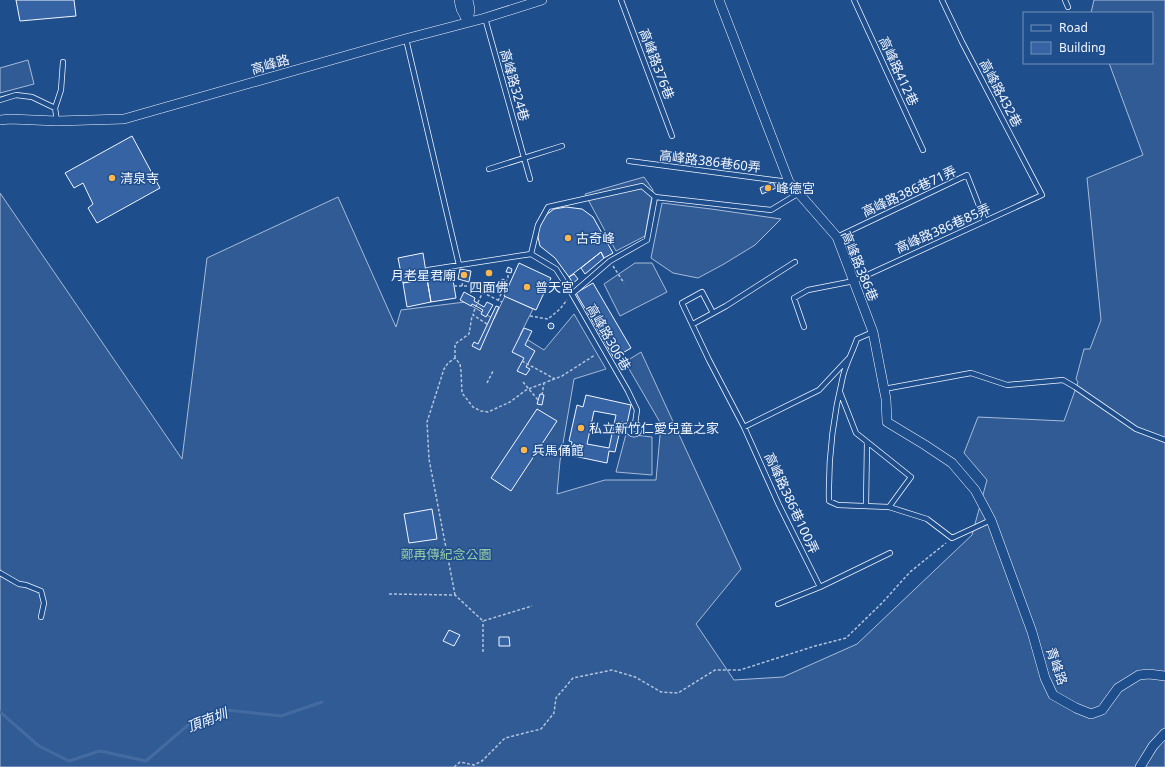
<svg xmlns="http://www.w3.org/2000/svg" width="1165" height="767" viewBox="0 0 1165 767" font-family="'Noto Sans','Noto Sans TC',sans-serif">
<rect width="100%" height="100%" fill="#1f4e8c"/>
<path fill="#305b95" stroke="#a8bbd7" d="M1094,0H1165V767H0V193L182,459L207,258L338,197L396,327L401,310L465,302L494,319L505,296L533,309L520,335L544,350L574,314L606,369L574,379L560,461L557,494L605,480H656L661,424L625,362L641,352L741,569L696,624L734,680L783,677L857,644L972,535L987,480L964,453L978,417L1064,421L1078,382L1076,379L1084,349H1090L1101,320L1087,178L1143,155L1109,63H1152V13H1091Z
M28,60L34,84L0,93V68Z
M644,177L653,190L645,236L616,251L585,194Z
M662,203L711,209L781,219L755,245L724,264L698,278L673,273L651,258Z
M635,263H652L667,292L620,316L604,284Z
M626,434L652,437V475L616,472Z"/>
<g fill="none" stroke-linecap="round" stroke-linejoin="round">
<path stroke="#446ba0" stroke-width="3" d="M0,712L39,746L69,761L100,751L146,761L188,725L226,710L281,716L322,702"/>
</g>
<path fill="#3563a3" stroke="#f2f6ff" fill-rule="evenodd" d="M16,0H74L76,16L20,21Z
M132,136L160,188L97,223L88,208L93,204L83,183L74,188L65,173Z
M773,182L776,188L762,194L760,188Z
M566,207L582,209L593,217L613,253L604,258L601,252L569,277L555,258L540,246L538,237L539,228L546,215L554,209Z
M601,252L604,258L585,274L581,268Z
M423,253L427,279L403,283L398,258Z
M519,263L551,278L536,310L504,296Z
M508,267L512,269L511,273L506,272Z
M451,268L456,298L431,302L426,273Z
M460,269L471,271L469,282L458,279Z
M574,274L578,279L573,283L569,277Z
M427,279L431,302L407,307L403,283Z
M502,279L505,280L503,286L500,285Z
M593,283L631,348L614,358L576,293Z
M464,292L475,298L474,301L484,307L487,302L493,305L486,317L481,314L483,310L472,304L471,306L460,300Z
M496,306L499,307L480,350L472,346L474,342L478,344Z
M548 326a3 3 0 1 1 6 0a3 3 0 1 1-6 0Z
M524,328L532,331L525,345L535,351L526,367L530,369L526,375L517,371L524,358L512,352Z
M540,394L544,395L542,405L537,404Z
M586,395L631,405L627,424L622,422L615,452L609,451L607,463L569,455L572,442L569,441L577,405L583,407ZM594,411L616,415L609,448L587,444Z
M537,409L557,421L511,491L491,478Z
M432,509L437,539L409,543L404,514Z
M449,630L460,635L454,646L443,641Z
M499,637H509L510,646H499Z"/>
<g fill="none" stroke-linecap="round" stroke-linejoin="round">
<defs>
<path id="service" d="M621,0L672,136
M854,0L923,150
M1065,0L1068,7
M485,18L530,179
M406,39L459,265
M0,100L16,95L32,97L55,108
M57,121L55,108L61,90L63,62
M629,161L789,182
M489,169L562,146
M837,237L967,175L985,221
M531,254L538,225L548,207L642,186L655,197
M428,270L531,254L556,269L572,294L628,391L637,410L635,424
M572,294L610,261L647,240L655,197L771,210L799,193
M713,313L702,292L682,303L709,360L744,427L779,505L820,587
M693,324L726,306L795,262
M804,327L794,298L808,290L854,281L1042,195L962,42L942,0
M873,332L857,339C853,351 846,364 843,376C833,417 828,459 829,501L838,505L889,507L927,519L952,538L991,520
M884,389L971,373L1007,385L1063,380L1075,387L1136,429L1165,440
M840,392L856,433L911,477L889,507
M628.5 429a5.5 5.5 0 1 1 11 0a5.5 5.5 0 1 1-11 0Z
M744,427L819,390L848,359
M866,506L867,442
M0,573L19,584L26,585L41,591L44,603L41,617
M778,604L820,587L890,553"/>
<path id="minor" d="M459,0L461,9L468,22
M719,0L789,182L837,237L873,332L886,399L887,422L925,445L952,463L975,490L991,520L1032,632L1045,678L1053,695L1076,708L1091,714L1102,710L1118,688L1139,675L1149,674L1165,676
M468,22L470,9L468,0
M0,120L10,119L57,121L124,119L405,39L485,18L542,0
M1140,767L1153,746L1165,733"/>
</defs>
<use href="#service" stroke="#f2f6ff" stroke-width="6"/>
<use href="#minor" stroke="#f2f6ff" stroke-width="10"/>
<path stroke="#b3c4dc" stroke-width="1.5" stroke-dasharray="3 2" stroke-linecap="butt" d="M613,266L624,283
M454,286H469L502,302
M462,286L463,280
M498,301L508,277V272
M530,316L548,319L560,309L567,300
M487,324L473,315L475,308L488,282
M455,358V344L469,334L472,316
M522,361L555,379
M523,382L538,400
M487,383L493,371
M542,395L544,383
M620,433L633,435
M389,594L455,595L483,621L532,606
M455,595L429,459L427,422L444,369L448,363L455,358L460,364L461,371L462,393L473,407L481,411L488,412L510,402L526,390L562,376L595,355
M483,652V621
M454,767L460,762L474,765L482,761L505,738L541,729L554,713L556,698L573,678L612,670L635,677L661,692L678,693L715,670H740L815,646L846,638L882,603L910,572L946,543"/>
<use href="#service" stroke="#1f4e8c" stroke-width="4.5"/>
<use href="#minor" stroke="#1f4e8c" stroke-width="9"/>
</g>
<g fill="#ffb74d" stroke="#1f4e8c" stroke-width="1.5">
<circle cx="112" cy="178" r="4"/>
<circle cx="768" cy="188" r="4"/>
<circle cx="568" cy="238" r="4"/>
<circle cx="489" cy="273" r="4"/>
<circle cx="464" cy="275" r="4"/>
<circle cx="527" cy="287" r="4"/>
<circle cx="581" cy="428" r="4"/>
<circle cx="524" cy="450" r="4"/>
</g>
<g text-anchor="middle" stroke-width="3" stroke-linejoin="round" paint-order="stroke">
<g font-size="13" fill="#f2f6ff" stroke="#1f4e8c">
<text transform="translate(270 64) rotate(-16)" y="5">高峰路</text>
<text transform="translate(657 64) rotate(69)" y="5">高峰路376巷</text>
<text transform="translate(899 71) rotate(65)" y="5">高峰路412巷</text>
<text transform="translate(515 85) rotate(74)" y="5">高峰路324巷</text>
<text transform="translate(1001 93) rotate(62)" y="5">高峰路432巷</text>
<text transform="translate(710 161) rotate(7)" y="5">高峰路386巷60弄</text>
<text transform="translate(909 191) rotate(-25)" y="5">高峰路386巷71弄</text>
<text transform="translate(943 228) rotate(-24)" y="5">高峰路386巷85弄</text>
<text transform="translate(860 266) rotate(67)" y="5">高峰路386巷</text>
<text transform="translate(609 337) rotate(60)" y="5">高峰路306巷</text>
<text transform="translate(792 503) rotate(65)" y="5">高峰路386巷100弄</text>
<text transform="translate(1057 666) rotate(71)" y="5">青峰路</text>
</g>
<g font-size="13" fill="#f2f6ff" stroke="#1f4e8c" text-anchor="start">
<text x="120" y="183">清泉寺</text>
<text x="776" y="193">峰德宮</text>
<text x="576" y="243">古奇峰</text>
<text x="456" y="280" text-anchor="end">月老星君廟</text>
<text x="489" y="292" text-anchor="middle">四面佛</text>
<text x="535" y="292">普天宮</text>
<text x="589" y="433">私立新竹仁愛兒童之家</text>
<text x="532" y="455">兵馬俑館</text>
</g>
<g font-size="13" fill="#97c8a6" stroke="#1f4e8c">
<text x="446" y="559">鄭再傳紀念公園</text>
</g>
<g font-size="14" font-style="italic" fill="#f2f6ff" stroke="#1f4e8c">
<text transform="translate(207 720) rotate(-21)" y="5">頂南圳</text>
</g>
</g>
<rect x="1023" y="12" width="130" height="52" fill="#1f4e8c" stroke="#7391ba"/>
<rect x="1031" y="25" width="20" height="6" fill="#1f4e8c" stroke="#7391ba"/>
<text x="1059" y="32" font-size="12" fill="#f2f6ff">Road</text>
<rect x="1031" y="42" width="20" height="12" fill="#3563a3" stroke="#7391ba"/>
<text x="1059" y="52" font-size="12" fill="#f2f6ff">Building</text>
</svg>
